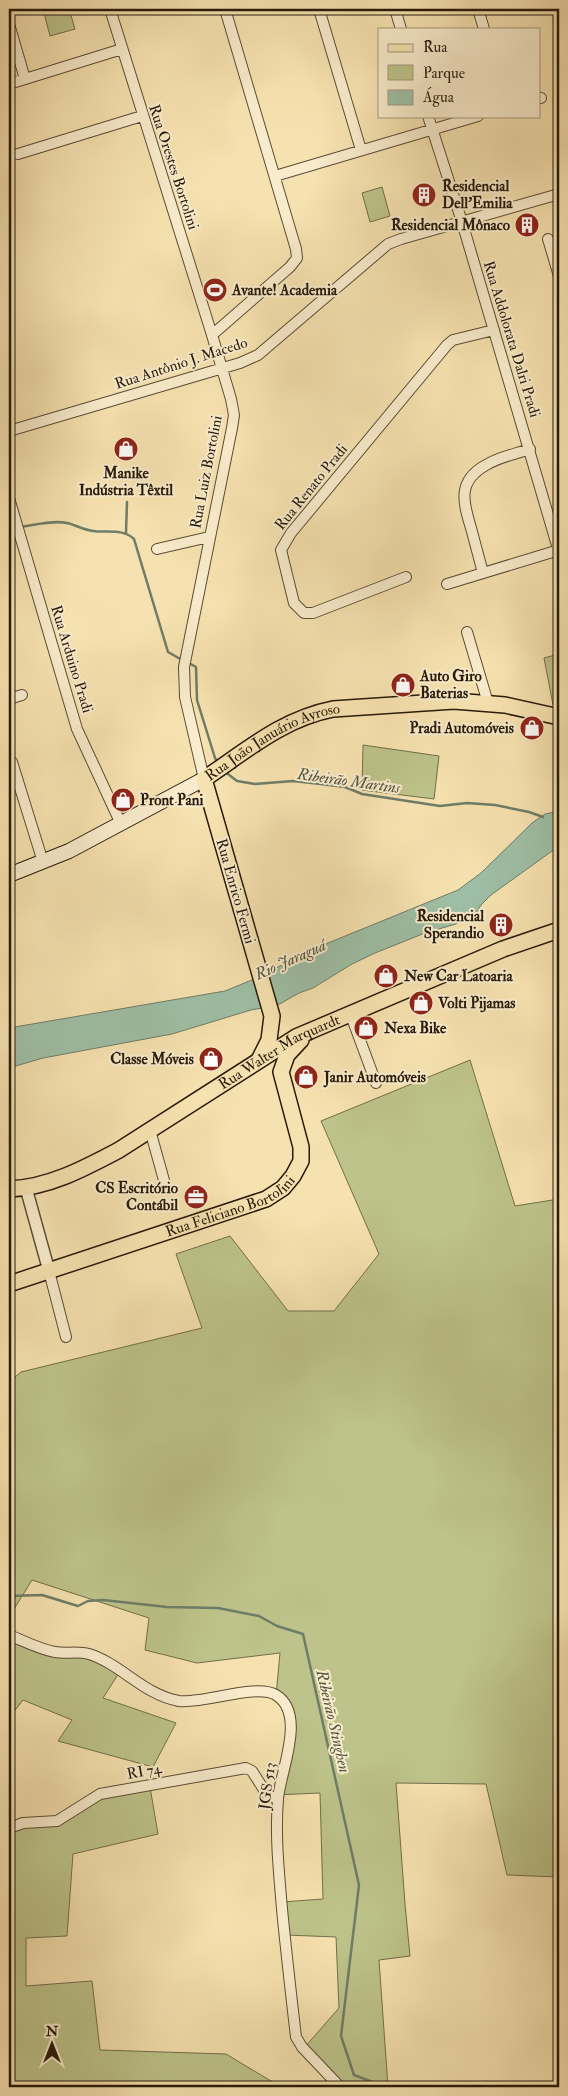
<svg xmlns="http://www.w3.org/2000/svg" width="568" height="2096" viewBox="0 0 568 2096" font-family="'IM FELL Double Pica',serif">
<rect width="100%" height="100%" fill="#f6e2b0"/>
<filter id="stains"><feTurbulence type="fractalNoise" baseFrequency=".004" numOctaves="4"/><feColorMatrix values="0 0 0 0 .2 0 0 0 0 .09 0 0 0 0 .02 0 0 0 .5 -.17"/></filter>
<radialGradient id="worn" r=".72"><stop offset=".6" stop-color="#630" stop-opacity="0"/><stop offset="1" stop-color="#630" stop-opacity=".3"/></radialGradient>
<path fill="#bdc38a" stroke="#726e4a" d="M43,9H69L75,29L50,36Z
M382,187L390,216L370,222L362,193Z
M559,654V703L553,705L544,658Z
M363,745L439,756L434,799L362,790Z
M470,1060L515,1206L559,1199V1877L507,1875L486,1784L396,1783L405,1904L410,1956L379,1960L388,2087H341L304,2048L339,2008L336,1937L286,1935L282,1902L323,1899L320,1793L274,1795L285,1754L288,1720L276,1696L280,1653L197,1663L145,1650L149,1618L32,1580L9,1617V1382L21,1372L202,1328L176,1254L230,1236L288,1311H334L379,1254L321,1121Z
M9,1639L87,1656L119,1673L103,1698L176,1723L153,1767L58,1741L72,1720L23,1700L9,1718Z
M150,1787L158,1834L73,1854L67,1936L26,1938V1986L92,1981L100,2050L226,2054L281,2087H9V1831L19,1826L59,1823L100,1796Z"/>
<path fill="#9ebfa6" stroke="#6e7d68" d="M559,811V846L491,895L481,905L477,912L469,914L456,924L425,933L375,953L352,964L313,988L299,993L278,1005L251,1010L172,1034L43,1058L9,1068V1028L225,991L264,975L301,954L458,890L481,873L532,823L545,814Z"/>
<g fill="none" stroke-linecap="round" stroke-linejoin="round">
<path stroke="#6e7d68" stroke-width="2.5" d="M20,527C35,525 52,520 67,523C76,525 84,530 93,531C107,533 122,528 134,539L168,652L182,660
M126,533L127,502
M187,662L196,667L197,700L215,758L218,763
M224,771L237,781L255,784L293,781L321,784L345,787L362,794L440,806L467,803L495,805L529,812L543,817
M9,1596L42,1595L78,1606L88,1601L103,1600L167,1607L218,1608L259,1616L277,1626L303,1634L359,1885L341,2036L354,2075L386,2087
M457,2087L486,2082L528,2087"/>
<defs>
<path id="minor" d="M110,9L212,335
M319,9L361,150
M395,9L401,29
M478,9L484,29
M9,24L25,79
M9,84L122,49
M539,98H541
M428,116L462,222L559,552
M18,154L142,116
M275,176L478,116
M548,239L559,276
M9,431L240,363L258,355L388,244L401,239L559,194
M9,498L77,729L121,824
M157,549L209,537
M483,573C479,558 475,543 471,528C463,502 457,481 486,465C499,457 515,454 530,449
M406,577L313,613H304L294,603L281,550L291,533L447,345L453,340L494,330
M447,584L559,550
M467,632L488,703
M9,699L22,695
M12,762L43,862
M204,779L185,697L184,667L232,428L234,415L231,399L212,335L290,267L297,258L296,249L225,9
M350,1013L376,1083
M150,1130L165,1184
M49,1271L66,1337
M9,1635C24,1641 39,1649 55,1652C66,1654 78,1651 89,1654C121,1664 144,1695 179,1701C205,1704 256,1683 276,1695C307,1714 280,1772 278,1799C275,1836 279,1872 282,1909C286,1951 291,1994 296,2037L302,2047L340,2087
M9,1828L23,1823L57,1821L100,1794L246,1768L252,1771L268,1796L278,1798"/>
<path id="tertiary" d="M26,1188L49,1271"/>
<path id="secondary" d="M9,875L69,851L204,779"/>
<g id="primary">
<path id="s1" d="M259,1060L269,1040L272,1016L204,779C246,751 282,719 333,709L454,701L505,705L559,717"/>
<path id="s2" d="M9,1189C48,1188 85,1168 119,1150L296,1037L503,949L559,930"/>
<path id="s3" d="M9,1284L266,1199L283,1188L293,1176L301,1161V1147L281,1072L287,1055L301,1040"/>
</g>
</defs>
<use href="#minor" stroke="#5b4c34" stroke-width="12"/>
<use href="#tertiary" stroke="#5b4c34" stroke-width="14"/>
<use href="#secondary" stroke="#271a0a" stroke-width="16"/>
<use href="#primary" stroke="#271a0a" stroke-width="18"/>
<use href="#minor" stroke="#f9eccc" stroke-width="10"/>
<use href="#tertiary" stroke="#f9eccc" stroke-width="11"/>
<use href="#secondary" stroke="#f9eccc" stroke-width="14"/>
<use href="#primary" stroke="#f6e2b0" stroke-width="15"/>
</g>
<defs>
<symbol id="building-disc" viewBox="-11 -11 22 22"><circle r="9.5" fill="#8f2418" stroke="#f9eccc"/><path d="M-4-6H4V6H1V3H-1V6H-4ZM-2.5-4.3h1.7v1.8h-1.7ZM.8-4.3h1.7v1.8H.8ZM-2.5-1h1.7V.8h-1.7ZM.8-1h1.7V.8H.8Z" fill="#fff"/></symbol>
<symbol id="stadium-disc" viewBox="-11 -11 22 22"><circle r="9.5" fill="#8f2418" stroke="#f9eccc"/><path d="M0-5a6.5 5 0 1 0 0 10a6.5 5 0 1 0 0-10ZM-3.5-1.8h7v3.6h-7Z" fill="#fff"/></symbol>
<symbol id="shop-disc" viewBox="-11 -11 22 22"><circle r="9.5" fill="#8f2418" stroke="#f9eccc"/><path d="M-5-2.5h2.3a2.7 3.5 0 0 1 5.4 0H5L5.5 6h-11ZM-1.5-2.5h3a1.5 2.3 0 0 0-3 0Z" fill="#fff"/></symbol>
<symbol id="office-disc" viewBox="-11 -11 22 22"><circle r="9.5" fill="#8f2418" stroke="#f9eccc"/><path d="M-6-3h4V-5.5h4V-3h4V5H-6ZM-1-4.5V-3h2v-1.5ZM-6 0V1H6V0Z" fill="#fff"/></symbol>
</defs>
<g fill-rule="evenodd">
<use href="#building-disc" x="410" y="181" width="28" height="28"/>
<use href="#building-disc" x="513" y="211" width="28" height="28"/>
<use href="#stadium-disc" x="201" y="276" width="28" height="28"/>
<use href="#shop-disc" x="112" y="435" width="28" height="28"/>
<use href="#shop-disc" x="389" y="671" width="28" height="28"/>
<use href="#shop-disc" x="518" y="714" width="28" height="28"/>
<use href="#shop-disc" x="109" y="786" width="28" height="28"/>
<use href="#building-disc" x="487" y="911" width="28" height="28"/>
<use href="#shop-disc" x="372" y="962" width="28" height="28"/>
<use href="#shop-disc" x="407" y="989" width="28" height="28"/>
<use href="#shop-disc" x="352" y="1014" width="28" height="28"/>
<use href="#shop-disc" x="197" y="1045" width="28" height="28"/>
<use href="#shop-disc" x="292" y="1063" width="28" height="28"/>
<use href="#office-disc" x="182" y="1183" width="28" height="28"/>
</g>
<g text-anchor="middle" stroke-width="4" stroke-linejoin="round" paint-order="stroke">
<g font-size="15" fill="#271a0a" stroke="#f9eccc">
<text transform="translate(174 167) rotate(72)" y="5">Rua Orestes Bortolini</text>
<text transform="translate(512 339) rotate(73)" y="5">Rua Addolorata Dalri Pradi</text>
<text transform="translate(181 363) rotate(-18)" y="5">Rua Antônio J. Macedo</text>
<text transform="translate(206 472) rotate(-79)" y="5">Rua Luiz Bortolini</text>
<text transform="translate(311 487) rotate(-51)" y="5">Rua Renato Pradi</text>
<text transform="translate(72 659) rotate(73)" y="5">Rua Arduino Pradi</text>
<text dy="5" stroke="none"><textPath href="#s1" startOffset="372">Rua João Januário Ayroso</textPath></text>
<text transform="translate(236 891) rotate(74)" y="5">Rua Enrico Fermi</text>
<text dy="5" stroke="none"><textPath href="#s2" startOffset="306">Rua Walter Marquardt</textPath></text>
<text dy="5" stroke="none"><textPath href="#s3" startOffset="235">Rua Feliciano Bortolini</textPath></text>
<text transform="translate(144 1771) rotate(-10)" y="5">RI 74</text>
<text transform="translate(267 1786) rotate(-82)" y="5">JGS 513</text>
</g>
<g font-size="15" font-weight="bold" fill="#271a0a" stroke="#f9eccc" text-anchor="start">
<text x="442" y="191">Residencial<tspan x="442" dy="17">Dell'Emilia</tspan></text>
<text x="510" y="230" text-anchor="end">Residencial Mônaco</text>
<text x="232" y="295">Avante! Academia</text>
<text x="126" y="478" text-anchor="middle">Manike<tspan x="126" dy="17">Indústria Têxtil</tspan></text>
<text x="420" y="681">Auto Giro<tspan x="420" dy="17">Baterias</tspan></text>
<text x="514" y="733" text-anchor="end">Pradi Automóveis</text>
<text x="140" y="805">Pront Pani</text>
<text x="484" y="921" text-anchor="end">Residencial<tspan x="484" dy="17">Sperandio</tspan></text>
<text x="404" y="981">New Car Latoaria</text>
<text x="438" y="1008">Volti Pijamas</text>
<text x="384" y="1033">Nexa Bike</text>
<text x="194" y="1064" text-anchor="end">Classe Móveis</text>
<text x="324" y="1082">Janir Automóveis</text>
<text x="178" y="1193" text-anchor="end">CS Escritório<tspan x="178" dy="17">Contábil</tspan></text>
</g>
<g font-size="16" font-style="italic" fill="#515441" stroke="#f9eccc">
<text transform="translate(349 780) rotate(8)" y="6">Ribeirão Martins</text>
<text transform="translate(290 959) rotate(-24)" y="6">Rio Jaraguá</text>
<text transform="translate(334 1721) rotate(77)" y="6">Ribeirão Stinghen</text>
</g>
</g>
<rect width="568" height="2096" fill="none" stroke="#f6e2b0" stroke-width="30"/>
<rect x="10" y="10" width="548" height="2076" fill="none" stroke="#271a0a" stroke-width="2.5"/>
<rect x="15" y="15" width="538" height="2066" fill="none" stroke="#271a0a"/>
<rect x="378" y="28" width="162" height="90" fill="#f9eccc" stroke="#a5987e"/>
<rect x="388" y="44" width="25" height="8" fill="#f6e2b0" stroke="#a5987e"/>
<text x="423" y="52" font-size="15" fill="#271a0a">Rua</text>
<rect x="388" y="65" width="25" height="15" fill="#bdc38a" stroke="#a5987e"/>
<text x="423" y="78" font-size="15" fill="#271a0a">Parque</text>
<rect x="388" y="90" width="25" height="15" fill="#9ebfa6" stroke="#a5987e"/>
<text x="423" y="102" font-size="15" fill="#271a0a">Água</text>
<g transform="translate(52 2044)" stroke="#f9eccc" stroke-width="4" paint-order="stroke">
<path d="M0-4L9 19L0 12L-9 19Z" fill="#271a0a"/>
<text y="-8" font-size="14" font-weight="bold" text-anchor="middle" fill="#271a0a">N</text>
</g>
<rect width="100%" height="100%" filter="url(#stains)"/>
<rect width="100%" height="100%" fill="url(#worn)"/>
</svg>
